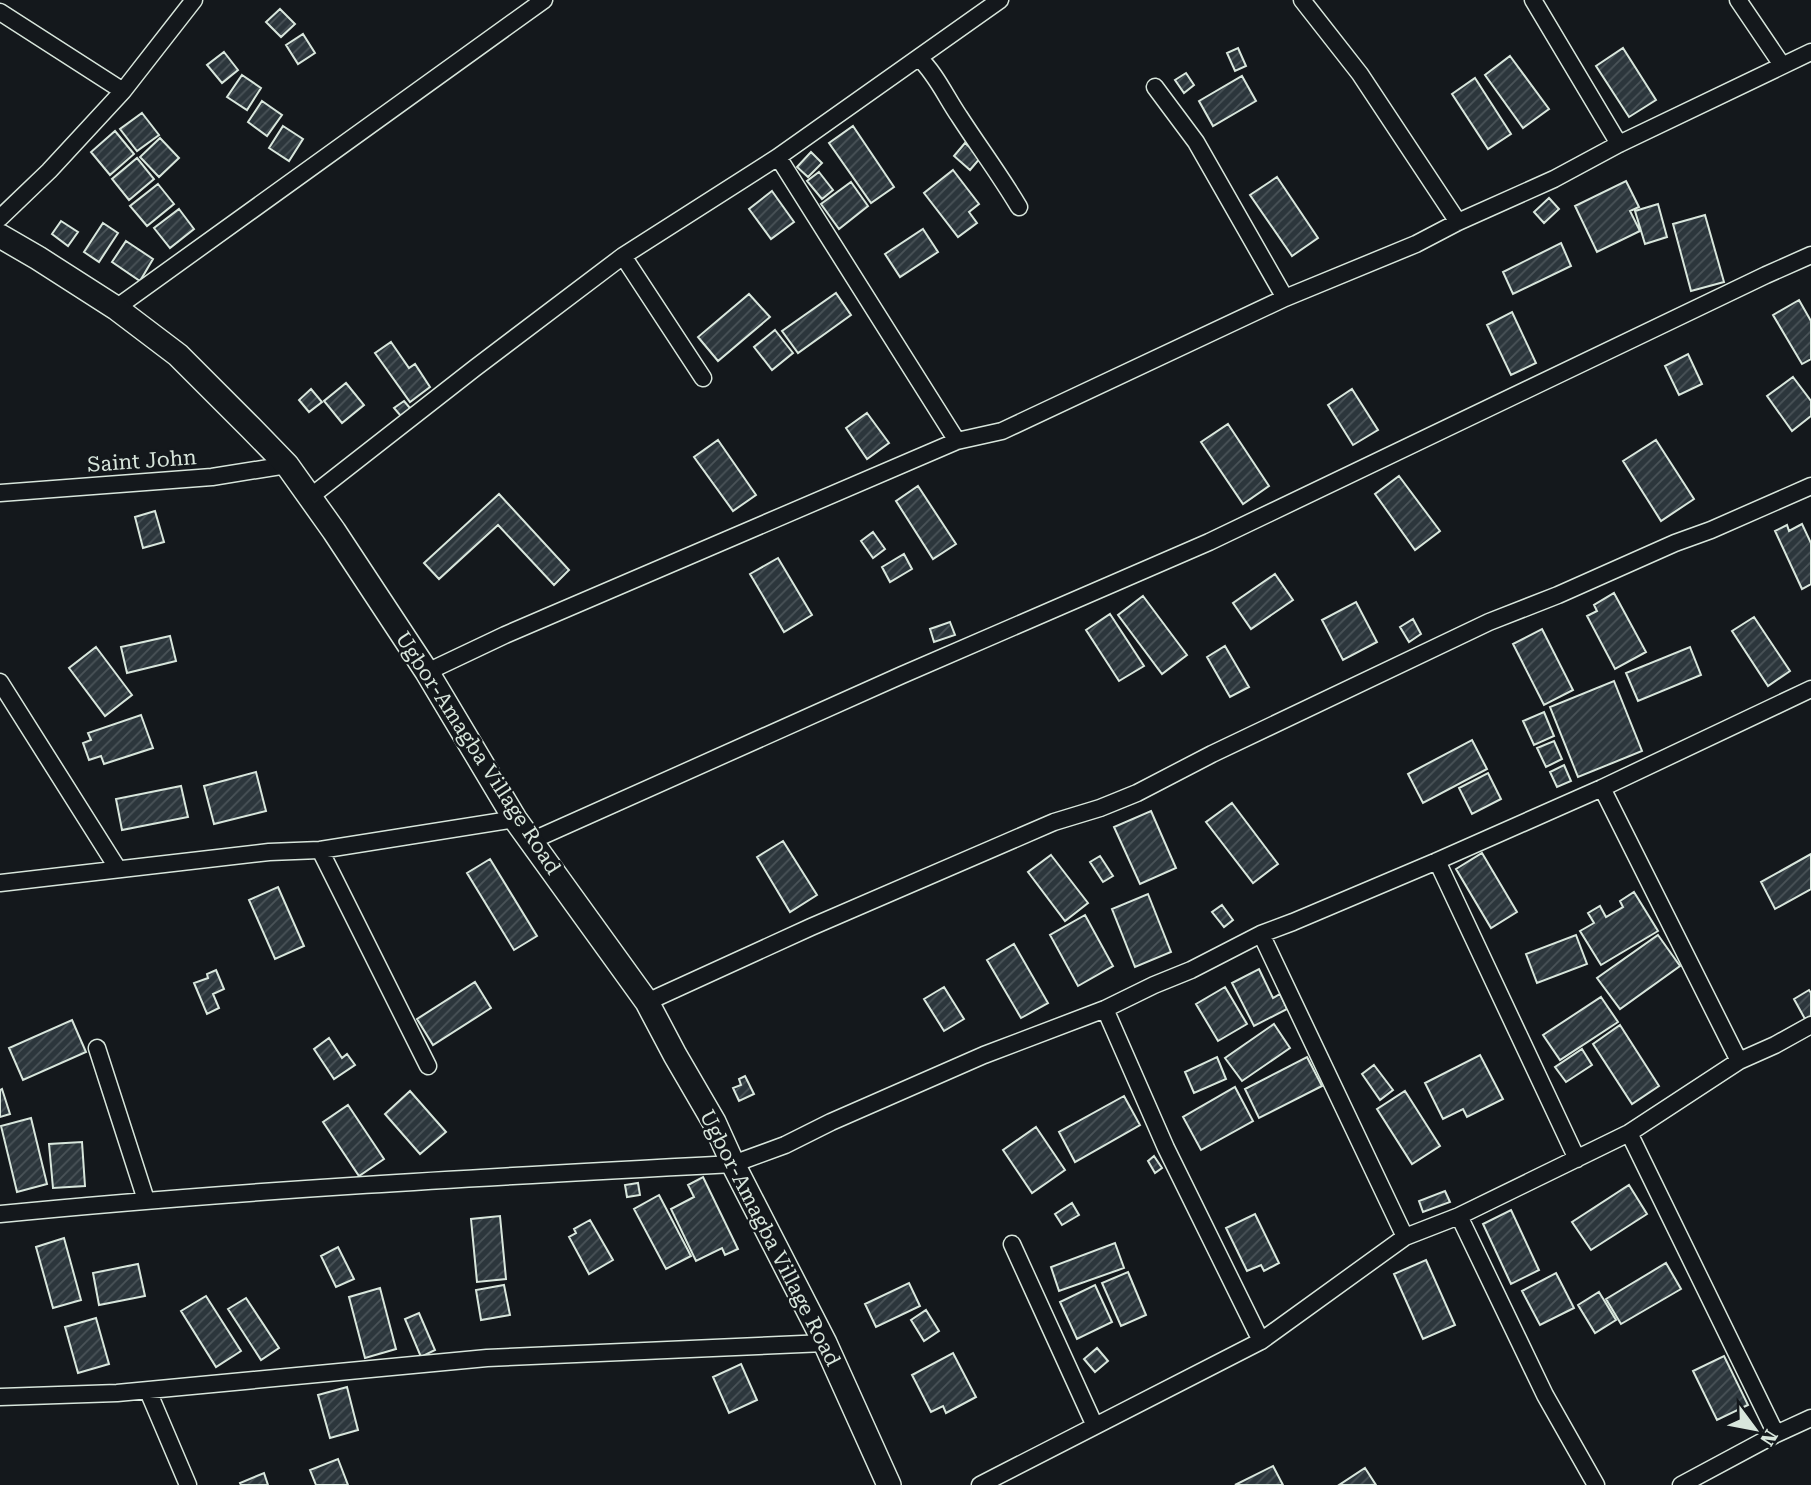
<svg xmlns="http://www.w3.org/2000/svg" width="1811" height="1485" viewBox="0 0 1811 1485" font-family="'Roboto Serif',serif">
<defs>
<pattern id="building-hatch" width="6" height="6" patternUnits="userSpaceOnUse" patternTransform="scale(1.75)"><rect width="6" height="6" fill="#2c363c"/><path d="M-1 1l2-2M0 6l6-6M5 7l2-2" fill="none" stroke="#4a5358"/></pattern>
</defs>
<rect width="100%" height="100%" fill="#14181c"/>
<path fill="url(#building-hatch)" stroke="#d8e6dc" stroke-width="2" d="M280,9L295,24L281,37L266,22Z
M303,34L315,53L298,64L286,45Z
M1238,48L1246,66L1235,71L1227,53Z
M1623,48L1656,100L1629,117L1596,66Z
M224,52L238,70L222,83L207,65Z
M1510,56L1549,109L1523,128L1485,75Z
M1186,73L1194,85L1184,93L1175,80Z
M242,75L261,88L247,110L227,97Z
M1242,76L1256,101L1213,126L1199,101Z
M1475,78L1511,134L1488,149L1452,94Z
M262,101L282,115L267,136L248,122Z
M142,113L159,135L137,151L120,129Z
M283,126L303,139L289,161L269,148Z
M853,126L894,187L871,203L829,143Z
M115,131L134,154L110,175L91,152Z
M160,138L179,158L159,177L140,157Z
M965,143L981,157L970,170L954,156Z
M811,152L822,163L808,177L797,167Z
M137,158L154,179L129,200L112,179Z
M953,170L979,204L969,212L977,223L958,237L924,193Z
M819,172L833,190L822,199L807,181Z
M1277,177L1318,238L1292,256L1250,195Z
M1626,181L1639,207L1630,211L1640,231L1597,252L1575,206Z
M851,182L868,206L839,229L821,204Z
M158,184L174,204L147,226L130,206Z
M772,191L794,222L771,239L749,209Z
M1549,198L1559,209L1544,223L1534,212Z
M1658,204L1667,237L1645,244L1635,211Z
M179,209L194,229L170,248L154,228Z
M1705,215L1724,282L1691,291L1673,224Z
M61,221L78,232L68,246L52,234Z
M103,223L118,233L99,262L84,252Z
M923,229L938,252L900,277L885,254Z
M126,241L153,259L140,281L112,262Z
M1561,243L1571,266L1513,294L1503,272Z
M836,293L851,315L798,353L782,331Z
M749,294L770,317L718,361L698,337Z
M1799,300L1811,321V359L1802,364L1773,315Z
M1512,312L1536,363L1511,375L1487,325Z
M775,330L793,353L772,370L754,347Z
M391,342L409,368L415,364L430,387L410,402L375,353Z
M1688,354L1702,384L1679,395L1665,366Z
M1793,377L1811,401V416L1792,431L1767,396Z
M346,383L364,405L342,423L324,401Z
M311,389L322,402L309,412L299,400Z
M1352,389L1378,430L1353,445L1328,405Z
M404,401L415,414L406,422L394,408Z
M867,413L889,443L867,459L846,428Z
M1228,424L1269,486L1243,504L1201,442Z
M718,440L756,495L733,511L694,457Z
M1656,440L1694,499L1661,521L1623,461Z
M1399,476L1440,531L1415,550L1375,494Z
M918,486L956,544L933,559L896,501Z
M499,494L569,570L554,585L498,525L439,579L424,563Z
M155,511L164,542L143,548L135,517Z
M1802,524L1811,543V584L1802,589L1775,531L1787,525L1789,531Z
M873,532L885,549L873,558L861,541Z
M904,554L912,569L890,582L882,567Z
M778,558L812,615L784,632L750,574Z
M1275,574L1293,600L1251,629L1233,603Z
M1614,593L1646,652L1615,669L1587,616L1597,611L1594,605Z
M1143,596L1187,655L1162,674L1118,615Z
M1356,602L1377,642L1343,660L1322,620Z
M1110,614L1144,666L1119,681L1086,630Z
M1754,617L1790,671L1768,686L1732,631Z
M1413,619L1421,634L1409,642L1400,627Z
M950,622L955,635L934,642L930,629Z
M1542,629L1573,690L1544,705L1513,644Z
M170,636L176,661L127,673L121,647Z
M1225,646L1249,687L1230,697L1207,657Z
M96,647L132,695L105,716L69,668Z
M1690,647L1701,675L1638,701L1626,673Z
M1614,681L1642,751L1578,777L1550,707Z
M1544,712L1554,736L1534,745L1523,721Z
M141,715L153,748L104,764L101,756L89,760L83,743L91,740L88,733Z
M1472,740L1487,769L1423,803L1408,774Z
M1554,741L1562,759L1546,767L1537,748Z
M1564,765L1571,781L1557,787L1550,772Z
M256,772L266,811L214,824L204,786Z
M1488,773L1501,799L1472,814L1459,788Z
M181,786L188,817L122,830L116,799Z
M1232,803L1278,864L1253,883L1206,822Z
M1151,811L1176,868L1140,884L1114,827Z
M783,841L817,895L790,912L757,857Z
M1482,853L1517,912L1491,928L1456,869Z
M1811,854V889L1775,909L1761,882Z
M1051,855L1088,903L1065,921L1028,872Z
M1100,856L1113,876L1103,882L1090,862Z
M490,859L537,936L514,950L467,873Z
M278,887L304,946L275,959L249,900Z
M1634,892L1658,931L1601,965L1580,931L1594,923L1588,913L1600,906L1606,917L1623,907L1620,901Z
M1148,894L1171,952L1135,967L1112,909Z
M1222,905L1233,920L1224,927L1212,912Z
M1085,915L1113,966L1078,986L1050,935Z
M1576,935L1587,964L1537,983L1526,954Z
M1658,935L1680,966L1620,1009L1597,978Z
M1014,944L1048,1003L1021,1018L987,960Z
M1259,969L1273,998L1280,994L1287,1009L1254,1026L1232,983Z
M216,970L224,989L213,994L219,1008L207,1014L194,983L208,978L207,974Z
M475,982L491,1008L433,1045L417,1019Z
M944,987L964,1019L944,1031L924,999Z
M1225,987L1247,1024L1218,1041L1196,1004Z
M1809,990L1811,993V1016L1805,1019L1794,999Z
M1601,997L1618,1022L1560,1060L1543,1035Z
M72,1020L86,1052L23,1080L9,1048Z
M1274,1024L1290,1048L1242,1081L1225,1058Z
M1620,1025L1659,1086L1632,1104L1593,1044Z
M329,1038L342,1058L347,1054L355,1065L334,1079L314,1049Z
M1582,1049L1592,1065L1566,1082L1555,1067Z
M1480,1055L1503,1099L1467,1117L1463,1109L1443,1119L1425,1083Z
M1217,1057L1226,1079L1194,1093L1185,1072Z
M1307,1057L1322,1086L1259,1118L1245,1089Z
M1374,1065L1393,1090L1380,1100L1362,1074Z
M745,1076L754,1094L739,1101L733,1088L741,1085L739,1079Z
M1235,1087L1253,1121L1201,1150L1183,1117Z
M2,1089L10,1114L0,1117V1090Z
M410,1091L446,1132L420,1154L385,1114Z
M1405,1091L1440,1146L1412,1164L1377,1109Z
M1124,1096L1140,1125L1075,1162L1059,1132Z
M348,1105L384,1159L359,1176L323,1122Z
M31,1118L47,1184L17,1192L1,1126Z
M1036,1127L1065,1170L1032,1193L1003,1150Z
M82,1142L85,1186L53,1188L49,1144Z
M1154,1156L1162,1168L1155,1173L1148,1161Z
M703,1177L738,1249L725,1255L722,1248L696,1261L671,1209L694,1197L688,1185Z
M638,1183L640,1195L627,1197L625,1185Z
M1629,1185L1647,1214L1591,1250L1572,1222Z
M1445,1191L1450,1202L1423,1212L1419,1201Z
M659,1195L691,1256L666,1269L634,1209Z
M1072,1203L1079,1215L1062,1225L1055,1214Z
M1511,1210L1539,1270L1511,1284L1483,1224Z
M1255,1214L1279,1263L1264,1271L1261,1265L1247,1271L1226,1228Z
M500,1216L506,1279L477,1282L471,1219Z
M590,1220L613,1260L589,1274L569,1237L576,1233L574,1229Z
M64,1238L81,1300L53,1308L36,1247Z
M1115,1243L1124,1268L1059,1291L1051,1267Z
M338,1247L354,1279L336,1287L321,1256Z
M1426,1260L1455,1325L1423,1339L1394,1274Z
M1666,1263L1681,1289L1621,1324L1606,1299Z
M138,1264L145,1296L99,1305L93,1273Z
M1128,1272L1146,1315L1121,1326L1102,1283Z
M1556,1273L1574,1308L1540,1325L1522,1291Z
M909,1283L920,1306L876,1327L865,1304Z
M504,1285L510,1315L481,1320L476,1290Z
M1095,1285L1112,1322L1077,1339L1060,1302Z
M380,1288L396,1349L365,1358L349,1297Z
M1599,1292L1616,1320L1595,1333L1578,1305Z
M206,1296L241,1351L216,1367L181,1311Z
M246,1298L279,1348L261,1360L228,1309Z
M926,1310L939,1331L924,1341L911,1320Z
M419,1313L435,1350L421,1357L405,1319Z
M96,1318L109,1364L78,1373L65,1327Z
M1097,1348L1108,1361L1095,1372L1084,1359Z
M953,1353L976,1397L946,1413L943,1406L931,1412L912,1375Z
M1724,1356L1748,1405L1717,1420L1693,1371Z
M741,1364L757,1400L729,1413L713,1377Z
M347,1387L358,1430L330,1438L318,1395Z
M338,1459L348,1485H316L310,1470Z
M1273,1466L1283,1485H1235Z
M1365,1468L1376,1485H1339Z
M264,1473L268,1485H241L240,1483Z"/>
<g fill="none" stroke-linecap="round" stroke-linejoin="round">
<defs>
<path id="street" d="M1302,0L1360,74L1458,222
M1533,0L1619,144
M1738,0L1782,65
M0,12L123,91
M919,58C936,74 946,97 959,116C979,147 1000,175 1019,207
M1155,87L1196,142L1285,298
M778,157L957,441
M0,218L49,171L123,91L194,0
M623,256L703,378
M116,308L544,0
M0,493L212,477L287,465
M310,497L475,368L623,256L778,157L1000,0
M427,672L505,635L957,441L1002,431L1285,298L1416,244L1458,222L1554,179L1619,144L1811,52
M0,682L118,869
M1602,788L1739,1061
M531,841L902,675L1209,542L1766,275L1811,255
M320,850L428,1066
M1437,861L1577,1159
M0,883L269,852L320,850L515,819
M1261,934L1405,1237
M647,1002L811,927L1054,822L1100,808L1137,793L1212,754L1489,622L1558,595L1675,543L1711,530L1811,486
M1105,1009L1166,1148L1261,1341
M97,1048L146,1200
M1629,1133L1776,1434
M0,1214C244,1190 488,1177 733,1164L785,1145L831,1122L984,1055L1105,1009L1154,985L1191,970L1261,934L1293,922L1437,861L1602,788L1811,689
M1459,1216L1545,1395L1596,1485
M1012,1244L1095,1426
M148,1391L188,1485
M0,1397L117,1393L487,1358L825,1343
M980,1485L1261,1341L1405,1237L1459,1216L1629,1133L1739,1061L1775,1045L1811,1025
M1681,1485L1776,1434L1811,1418"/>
<path id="secondary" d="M0,236L38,258L116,308L178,355L251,428L287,465L334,531L427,672L515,819L647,1002L675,1055L714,1122L733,1164L825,1343L889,1485"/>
</defs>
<use href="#street" stroke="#d8e6dc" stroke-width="19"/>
<use href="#secondary" stroke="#d8e6dc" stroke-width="26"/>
<use href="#street" stroke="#14181c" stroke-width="16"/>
<use href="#secondary" stroke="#14181c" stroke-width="23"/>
</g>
<g text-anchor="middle" stroke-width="5" stroke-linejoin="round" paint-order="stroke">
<g font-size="21" fill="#d8e6dc" stroke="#14181c">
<text transform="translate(142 461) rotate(-4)" y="7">Saint John</text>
<text transform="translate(478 753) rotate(57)" y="7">Ugbor-Amagba Village Road</text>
<text transform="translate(770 1238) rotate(63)" y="7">Ugbor-Amagba Village Road</text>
</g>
</g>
<g transform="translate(1755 1429) rotate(122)" stroke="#14181c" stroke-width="5" paint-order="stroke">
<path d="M0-5L12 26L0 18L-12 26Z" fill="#d8e6dc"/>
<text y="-10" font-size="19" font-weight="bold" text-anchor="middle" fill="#d8e6dc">N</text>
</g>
</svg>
